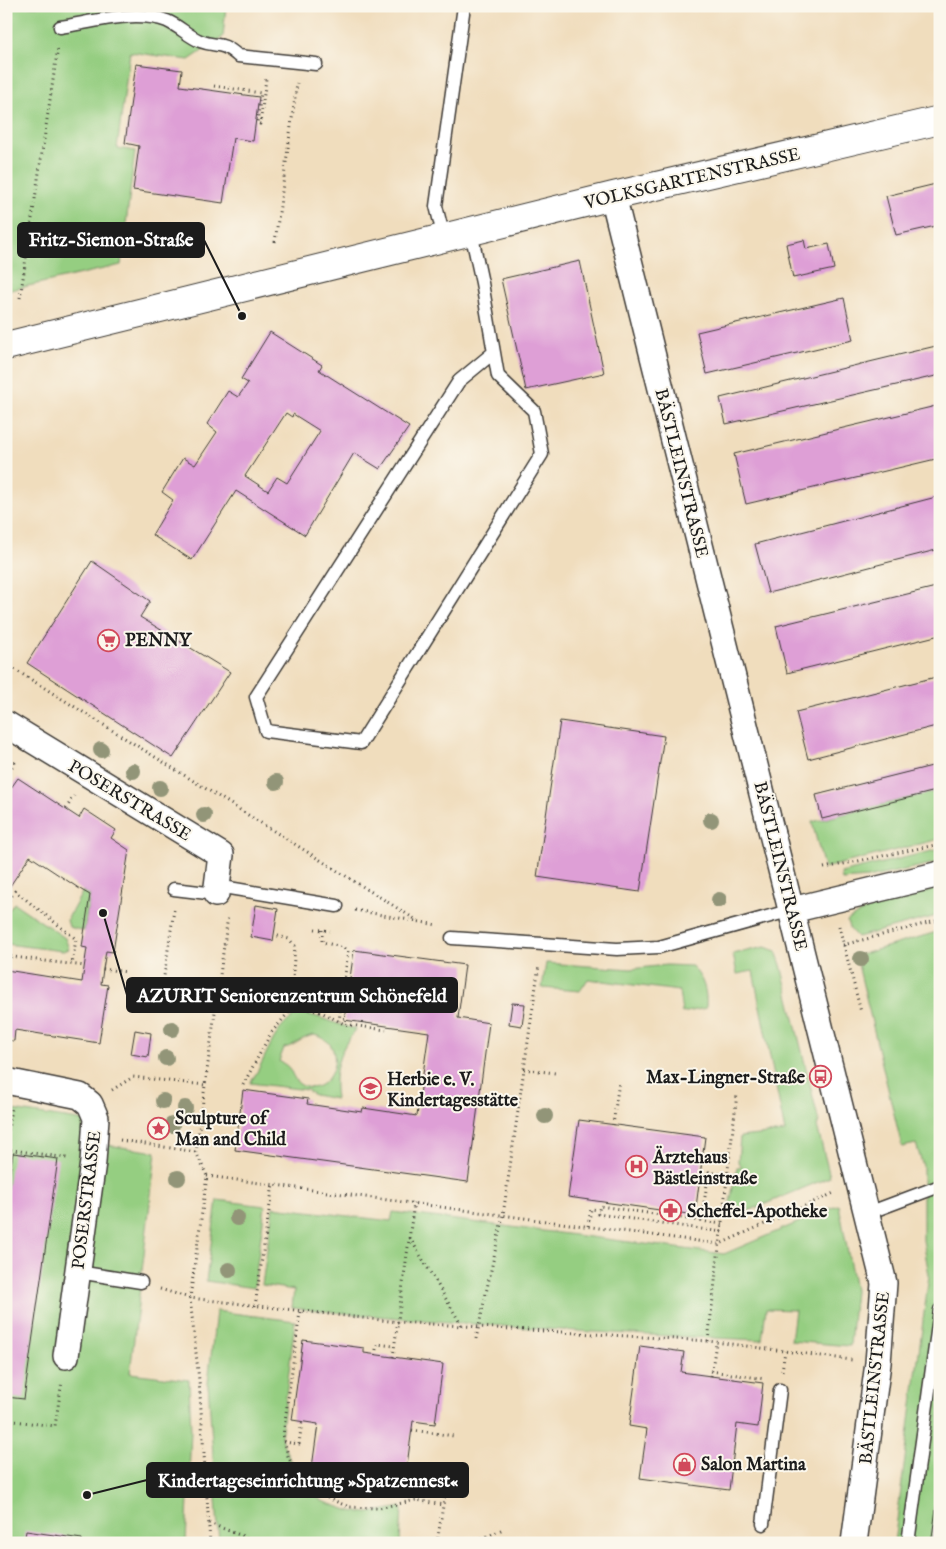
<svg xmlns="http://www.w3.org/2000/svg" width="946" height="1549" viewBox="0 0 946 1549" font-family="'IM FELL English',serif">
<rect width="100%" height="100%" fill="#fbf7ec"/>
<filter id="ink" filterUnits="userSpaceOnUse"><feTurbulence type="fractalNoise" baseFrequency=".02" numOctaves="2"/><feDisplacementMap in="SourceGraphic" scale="10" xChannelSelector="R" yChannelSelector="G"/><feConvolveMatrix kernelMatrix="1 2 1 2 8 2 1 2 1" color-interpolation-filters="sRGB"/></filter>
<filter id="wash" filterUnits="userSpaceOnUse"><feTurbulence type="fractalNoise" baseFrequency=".0096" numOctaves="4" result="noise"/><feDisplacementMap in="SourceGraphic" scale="20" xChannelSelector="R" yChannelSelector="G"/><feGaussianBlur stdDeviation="1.12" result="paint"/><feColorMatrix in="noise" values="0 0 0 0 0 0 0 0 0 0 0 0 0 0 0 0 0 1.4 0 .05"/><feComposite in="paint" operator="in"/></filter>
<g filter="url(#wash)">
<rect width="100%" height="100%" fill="#f0ddbd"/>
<path fill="#95ce81" stroke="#58754e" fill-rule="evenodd" d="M6,6H226L223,37L189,60L130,52L117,148L135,151L121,265L6,291Z
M940,790V839L824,868L812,822Z
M940,849V862L868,878L842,880L841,873Z
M940,888V915L857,937L849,928L847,921C874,902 908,896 940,888Z
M83,891L90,895L84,931L69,927L67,920Z
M14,903L65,938L69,949L63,951L6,944V914Z
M940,931V1543H894L929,1275L923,1240V1166L916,1144L902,1147L856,956Z
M765,947L776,951L781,965L819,1122L817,1126L830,1177L739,1215L728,1212L737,1167L742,1166L738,1162L740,1137L785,1132L753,971L737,974L733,954Z
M546,963L631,969L666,965L692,966C704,980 707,990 706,1008L682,1013L679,991L588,979L580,991L542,988Z
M299,1013C319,1015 336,1025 356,1029C339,1050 332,1072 336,1099L314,1095L307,1090L250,1083C268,1058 270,1030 299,1013ZM314,1035C351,1042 332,1098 303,1086C294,1082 293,1074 289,1068C287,1065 282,1063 279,1061L284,1048C295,1046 302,1037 314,1035Z
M6,1109L85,1121L86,1142L156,1152L130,1373L189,1380L191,1431L186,1543H6Z
M217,1200L265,1206L254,1288L206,1281Z
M839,1205L855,1290L850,1346L791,1341L795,1310L766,1309L762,1340C605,1334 448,1324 292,1308L294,1290L262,1285L273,1207L391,1221L393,1212L724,1254Z
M216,1311L295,1321L281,1438L297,1478L308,1491L322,1501L351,1511L368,1513L402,1507L400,1543H219L208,1383Z"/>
<g id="blocks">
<path fill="#de9fd6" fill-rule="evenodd" d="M136,64L182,70L180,86L259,97L253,141L233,138L223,203L133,190L139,146L125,143Z
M940,183V225L896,235L886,196Z
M804,240L806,249L829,244L834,269L793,278L786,244Z
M580,261L604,373L526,390L501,279Z
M844,298L853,340L707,374L697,332Z
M270,332L322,365L319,370L409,427L380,469L354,453L305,535L236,491L192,560L152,535L173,500L162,492L183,458L195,465L217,432L207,424L228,391L238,397L248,383L241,379ZM286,413L292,417L293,414L320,431L287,483L277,477L268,491L245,476Z
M940,345V375L726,424L720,398Z
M940,405V458L746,504L734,454Z
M940,496V549L768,593L755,544Z
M92,561L150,601L140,617L230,672L173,758L27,663Z
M940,586V635L787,673L776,626Z
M940,676V725L808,759L796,712Z
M560,721L664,736L640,892L537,877Z
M940,764V790L822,819L816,795Z
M18,778L79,818L84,809L116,830L111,838L129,850L113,952L106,951L103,969L101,984L108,985L99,1043L15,1030L14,1041L6,1040V970L82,982L87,948L82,947L90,895L83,891L30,856L6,892V795Z
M256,905L278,909L273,941L251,937Z
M354,950L465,965L458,1018L489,1023L468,1182L235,1150L243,1090L308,1099L307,1104L362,1112L363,1108L417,1116L429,1032L344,1020Z
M512,1003L525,1004L522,1026L509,1024Z
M135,1030L151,1033L148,1057L131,1054Z
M579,1120L705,1137L695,1215L568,1197Z
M13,1153L58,1159L24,1399L6,1397V1197Z
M303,1340L364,1348V1353L443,1364L435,1424L413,1421L403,1495L310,1482L318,1424L292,1420Z
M640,1346L684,1352L681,1372L763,1383L758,1427L737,1424L729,1490L640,1478L647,1429L629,1426Z
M939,1487L940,1543H931L933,1530Z
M26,1531L82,1539V1543H24Z"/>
</g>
</g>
<g filter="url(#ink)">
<use href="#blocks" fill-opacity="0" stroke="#3c3934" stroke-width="1"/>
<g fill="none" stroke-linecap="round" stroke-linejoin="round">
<defs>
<path id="service" d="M60,27C93,22 135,9 167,21C179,26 188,36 200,41C218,48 220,40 238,56L316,64
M471,232L482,283L498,376L534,411L542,454L361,743L266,731L256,697L459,381L493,353
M444,238L436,206L464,6
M217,886L337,906
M174,889L216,894
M452,938L617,949L659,947L792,910
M868,1213L940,1186
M78,1272L141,1282
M763,1524L780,1390
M908,1543L940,1310"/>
<path id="minor" d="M613,196L884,1283L878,1363L854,1543
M6,724L221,855L216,894
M792,910L940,874
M6,1081L80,1096L90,1104L96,1118L93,1162L66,1356"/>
<path id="secondary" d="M6,346L613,196L940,120"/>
</defs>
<use href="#service" stroke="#3c3934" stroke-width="15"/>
<use href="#minor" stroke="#3c3934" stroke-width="28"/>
<use href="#secondary" stroke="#3c3934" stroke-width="30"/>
<path stroke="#3c3934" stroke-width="3" stroke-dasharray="1 4" stroke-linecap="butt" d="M214,86L261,93L257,123L260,124L266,79
M275,242L297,83
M20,298L58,47
M6,390L8,374
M6,664L418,921
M6,775L16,761
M66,809L74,796
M824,868L940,844
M6,904L15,891L76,939L72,965
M174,910L161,996L216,1003
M355,910L437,925
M839,926L861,1012
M315,929L330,931
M322,930V942L342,947L348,951L339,1021
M843,945L940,920
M6,956L85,966
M103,969L127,972
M295,1005L323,1013L344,1024L386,1030
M524,1069L555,1073
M243,1085L271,1033L295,1005L293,971L295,946L289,939L274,935
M112,1090L133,1077L205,1085
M613,1125L619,1081
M120,1140L196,1152
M6,1145L11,1108
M6,1149L67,1158
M207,1176L720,1244L834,1193
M701,1221L722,1224
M588,1226L591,1209L599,1210
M722,1232L598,1214L600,1206L701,1221L709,1172L728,1175
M410,1238L462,1326
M160,1289L190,1298L398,1322L708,1341L852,1360
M255,1306L273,1184
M300,1312L283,1435L288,1456L295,1471L316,1493L349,1507L379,1508L416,1500L443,1505
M476,1339L503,1215L539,965
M708,1341L737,1094
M375,1355L377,1344L394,1346
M393,1357L414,1203
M711,1371L765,1379
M782,1371L785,1351
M711,1376L716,1343
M6,1420L55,1426L62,1381
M412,1430L454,1436
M284,1442L299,1444L302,1421
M209,1523L245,1537L249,1543
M210,1543L199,1380L190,1298L207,1176L196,1152L228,916
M437,1543L447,1481
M473,1543L503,1529"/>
<use href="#service" stroke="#fff" stroke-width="12"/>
<use href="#minor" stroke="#fff" stroke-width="25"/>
<use href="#secondary" stroke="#fff" stroke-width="28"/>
</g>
<g fill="#929578">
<circle cx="101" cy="750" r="8"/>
<circle cx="133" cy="771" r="8"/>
<circle cx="276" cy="782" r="8"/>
<circle cx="160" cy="788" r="8"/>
<circle cx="204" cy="815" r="8"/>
<circle cx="711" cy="820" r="8"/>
<circle cx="719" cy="900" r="8"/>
<circle cx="861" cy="959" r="8"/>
<circle cx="172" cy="1029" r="8"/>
<circle cx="166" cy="1058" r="8"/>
<circle cx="163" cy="1101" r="8"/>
<circle cx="185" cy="1108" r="8"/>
<circle cx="545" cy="1116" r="8"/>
<circle cx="172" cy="1125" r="8"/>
<circle cx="178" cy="1178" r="8"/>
<circle cx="237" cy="1218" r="8"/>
<circle cx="229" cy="1270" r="8"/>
</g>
</g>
<defs>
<symbol id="supermarket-ring" viewBox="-11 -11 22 22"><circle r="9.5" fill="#fbf7ec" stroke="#d1495b" stroke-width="1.5"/><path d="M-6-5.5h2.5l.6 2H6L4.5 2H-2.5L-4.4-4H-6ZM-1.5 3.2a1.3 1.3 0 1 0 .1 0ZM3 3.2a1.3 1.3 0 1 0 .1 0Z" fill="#d1495b"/></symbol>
<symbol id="bus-ring" viewBox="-11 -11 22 22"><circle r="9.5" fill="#fbf7ec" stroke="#d1495b" stroke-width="1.5"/><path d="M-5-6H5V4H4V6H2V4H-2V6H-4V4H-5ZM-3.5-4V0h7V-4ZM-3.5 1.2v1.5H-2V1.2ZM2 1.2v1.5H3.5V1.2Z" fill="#d1495b"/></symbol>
<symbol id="school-ring" viewBox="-11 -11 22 22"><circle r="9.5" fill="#fbf7ec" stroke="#d1495b" stroke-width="1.5"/><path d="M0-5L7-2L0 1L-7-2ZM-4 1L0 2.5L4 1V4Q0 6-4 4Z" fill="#d1495b"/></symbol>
<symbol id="sight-ring" viewBox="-11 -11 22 22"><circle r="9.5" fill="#fbf7ec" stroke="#d1495b" stroke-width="1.5"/><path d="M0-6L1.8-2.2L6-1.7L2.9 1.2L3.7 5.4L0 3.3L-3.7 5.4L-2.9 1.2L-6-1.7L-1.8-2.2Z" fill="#d1495b"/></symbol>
<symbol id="hospital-ring" viewBox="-11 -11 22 22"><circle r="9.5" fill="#fbf7ec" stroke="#d1495b" stroke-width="1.5"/><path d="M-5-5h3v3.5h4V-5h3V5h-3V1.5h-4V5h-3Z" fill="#d1495b"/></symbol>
<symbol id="pharmacy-ring" viewBox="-11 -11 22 22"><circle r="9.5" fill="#fbf7ec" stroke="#d1495b" stroke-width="1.5"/><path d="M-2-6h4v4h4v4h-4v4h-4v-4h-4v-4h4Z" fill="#d1495b"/></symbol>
<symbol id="shop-ring" viewBox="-11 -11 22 22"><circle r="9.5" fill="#fbf7ec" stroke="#d1495b" stroke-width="1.5"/><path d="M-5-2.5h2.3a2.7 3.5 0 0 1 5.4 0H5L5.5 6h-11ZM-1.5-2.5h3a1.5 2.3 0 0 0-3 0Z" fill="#d1495b"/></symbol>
</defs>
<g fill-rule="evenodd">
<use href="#supermarket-ring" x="96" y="628" width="25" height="25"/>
<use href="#bus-ring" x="808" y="1064" width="25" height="25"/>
<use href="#school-ring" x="358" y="1076" width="25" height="25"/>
<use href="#sight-ring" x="146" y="1116" width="25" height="25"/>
<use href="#hospital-ring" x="624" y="1154" width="25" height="25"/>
<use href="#pharmacy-ring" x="658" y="1198" width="25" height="25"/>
<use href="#shop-ring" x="672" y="1452" width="25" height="25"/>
</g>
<g text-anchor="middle" stroke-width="4" stroke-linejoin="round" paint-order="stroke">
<g font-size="18" fill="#1c1c1c" stroke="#fbf7ec">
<text transform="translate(692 178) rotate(-13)" y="6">VOLKSGARTENSTRASSE</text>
<text transform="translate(682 473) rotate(76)" y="6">BÄSTLEINSTRASSE</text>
<text transform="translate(130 800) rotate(31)" y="6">POSERSTRASSE</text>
<text transform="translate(781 866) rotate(76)" y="6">BÄSTLEINSTRASSE</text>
<text transform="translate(86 1200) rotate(-83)" y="6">POSERSTRASSE</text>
<text transform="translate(874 1378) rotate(-84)" y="6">BÄSTLEINSTRASSE</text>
</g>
<g font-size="18" font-weight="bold" fill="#1c1c1c" stroke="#fbf7ec" text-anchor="start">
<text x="125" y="646">PENNY</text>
<text x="805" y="1083" text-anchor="end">Max-Lingner-Straße</text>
<text x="387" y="1085">Herbie e. V.<tspan x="387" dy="21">Kindertagesstätte</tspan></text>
<text x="175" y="1124">Sculpture of<tspan x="175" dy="21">Man and Child</tspan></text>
<text x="653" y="1163">Ärztehaus<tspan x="653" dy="21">Bästleinstraße</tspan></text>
<text x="687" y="1217">Scheffel-Apotheke</text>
<text x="701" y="1470">Salon Martina</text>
</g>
</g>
<path fill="none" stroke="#1c1c1c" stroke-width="2" d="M242 316L204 240M103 913L127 995M87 1495L147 1480"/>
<g fill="#1c1c1c" stroke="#fbf7ec" stroke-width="2">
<circle cx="242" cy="316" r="5"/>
<circle cx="103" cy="913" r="5"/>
<circle cx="87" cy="1495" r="5"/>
</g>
<g fill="#1c1c1c" stroke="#1c1c1c" stroke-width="2">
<rect x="18" y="223" width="186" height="34" rx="5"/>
<rect x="127" y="978" width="330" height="34" rx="5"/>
<rect x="147" y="1463" width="321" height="34" rx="5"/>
</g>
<g font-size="19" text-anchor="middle" font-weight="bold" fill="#fff">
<text x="111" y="246">Fritz-Siemon-Straße</text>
<text x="292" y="1002">AZURIT Seniorenzentrum Schönefeld</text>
<text x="308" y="1487">Kindertageseinrichtung »Spatzennest«</text>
</g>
<rect width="946" height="1549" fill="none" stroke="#fbf7ec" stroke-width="25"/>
</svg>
